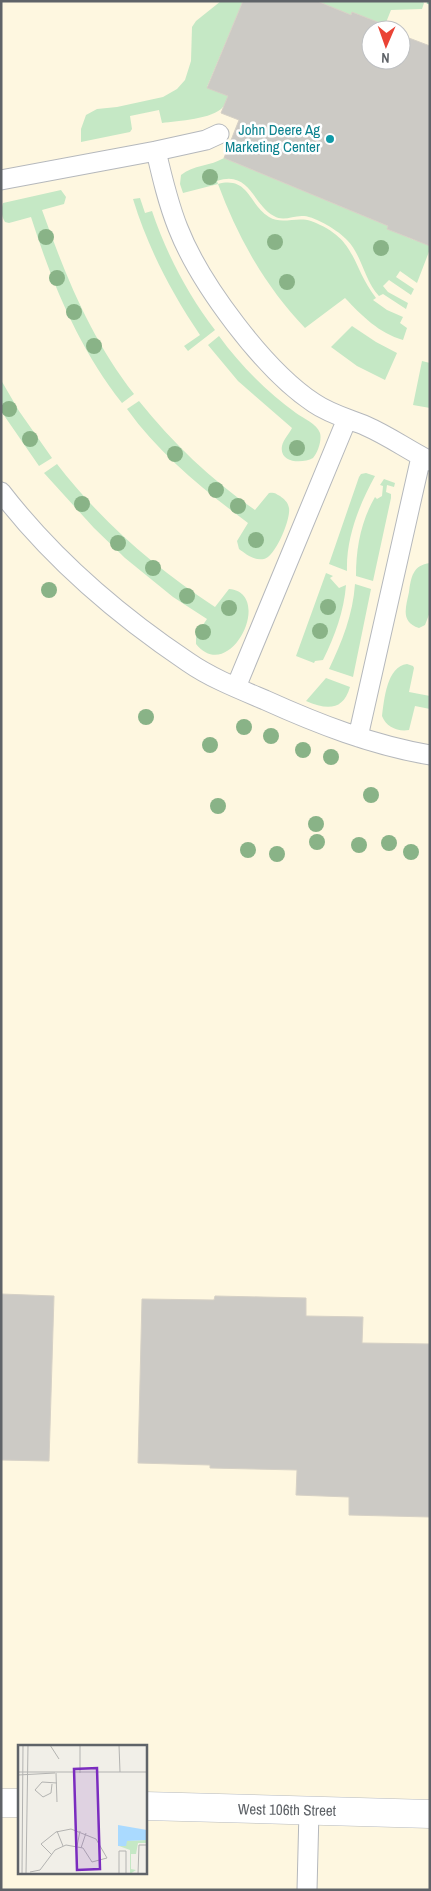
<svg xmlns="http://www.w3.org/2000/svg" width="431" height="1891" viewBox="0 0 431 1891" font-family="'Archivo Narrow',sans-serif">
<rect width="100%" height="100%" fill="#f1efe8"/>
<path fill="#fef7e0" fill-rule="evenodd" d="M1,1H430V1890H1ZM371,30H401V60H371ZM19,1746H145V1872H19Z"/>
<path fill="#c5e8c5" d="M221,1H243L207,87L228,96C227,100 225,105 223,107C213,119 178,121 162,123L159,110L130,116L132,129L130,132L81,142V129L86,115L97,109L117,107L163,97L177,89L185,80L191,61L192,27L196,21Z
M317,1H422L424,3L422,9L391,10L385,25L352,12L351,15Z
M224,158L388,226V229L414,240L430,243V249L417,283L400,271L396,277L414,289L411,295L389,280L383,286L388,292L408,303L406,309L383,294L379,296C364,280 362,255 347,240C339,231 316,217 304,216C293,215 284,222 274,216C252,204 250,170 217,181L218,184C249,176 249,205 269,217C282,225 297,216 311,221C358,239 350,264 376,298L373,300L387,310L403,317L400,323L407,328L403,340C379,333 362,316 345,298L305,328C265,286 238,238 218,184L183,193L180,184L181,175C193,165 211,166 224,158Z
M61,190L66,197L64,204L42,210C66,277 90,337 134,394L122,403C78,347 52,283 31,217L9,223L5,222C1,216 1,209 3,203Z
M140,198L145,213L152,211C166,253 188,295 215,330L188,351L184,346L200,335C171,292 148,248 133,199Z
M352,326L376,342L397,353L385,380L357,366L331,347Z
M219,336C240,365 267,392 296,413C303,418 317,424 320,433C322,440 318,452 313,458C302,464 279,463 282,446C283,440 289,434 292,428L238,381L208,345Z
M422,361L430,363V408L413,405Z
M1,380L19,411L52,458L39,466L1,411Z
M139,401C173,443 210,479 255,510L269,493C274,492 275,493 280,496C284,499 288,502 289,508C291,519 275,557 264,559C254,561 246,554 239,549L237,541L248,523C204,490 160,455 127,409Z
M57,464C101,521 155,568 215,607L229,589C275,593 230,686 196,644V635L207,619L173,597L125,558L94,528L44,473Z
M366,473L375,476C359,505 346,538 347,571L329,564L359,477L361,474Z
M384,479L395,483L394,487L387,485L386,492L391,494V498L373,581L356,576C356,548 361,521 375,497L377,499L382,496L383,486L380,485Z
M430,563V612L425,625L419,628C400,622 406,607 409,592C411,577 413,565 430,563Z
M326,573L333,576L330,578L339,588L346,585C344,611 335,636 323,660L315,661L314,663L296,656Z
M355,584L371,589L353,677L329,669C342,642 353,614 355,584Z
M407,664L413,666L414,668L409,692L430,696V709L415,706L409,730C398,732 386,727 382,716C384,700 387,666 407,664Z
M326,678L350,687C343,711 327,710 306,701Z"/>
<path fill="#cccac5" stroke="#d6d1c6" d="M243,1H317L351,15L352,12L385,25L384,28L390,30H371V60H401V35L430,46V246L387,229L388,226L224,158L239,120L221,113L228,96L207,88Z
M1,1294L54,1296L49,1461L1,1460Z
M215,1296L306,1298V1316L363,1317L362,1343L430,1344V1517L349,1515V1497L296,1495L297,1470L210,1468V1465L138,1463L142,1299L214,1300Z"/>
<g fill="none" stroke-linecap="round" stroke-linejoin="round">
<defs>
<path id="lane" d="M156,151L206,140L219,134
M1,180L156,151C162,177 168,203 178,228C200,284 264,370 314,403C330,414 349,419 366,426C389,436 408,450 430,461
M1,492C52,558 118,615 188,662C211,678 239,689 265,700C318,724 372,745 430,755
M236,687L347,419
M358,737L421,457
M307,1890L309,1811"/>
<path id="secondary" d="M1,1803H19
M145,1806L430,1814"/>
</defs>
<use href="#lane" stroke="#b5b8bc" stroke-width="21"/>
<use href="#secondary" stroke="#b6babf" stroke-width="29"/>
<path stroke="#9cc7a9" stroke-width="3" stroke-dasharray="5 2.5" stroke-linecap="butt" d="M428,4L429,1"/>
<use href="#lane" stroke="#fff" stroke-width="19"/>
<use href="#secondary" stroke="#fff" stroke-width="28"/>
</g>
<g fill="#89b387">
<circle cx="210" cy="177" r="8"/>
<circle cx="46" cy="237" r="8"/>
<circle cx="275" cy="242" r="8"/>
<circle cx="381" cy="248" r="8"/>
<circle cx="57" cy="278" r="8"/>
<circle cx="287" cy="282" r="8"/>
<circle cx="74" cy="312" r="8"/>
<circle cx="94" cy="346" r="8"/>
<circle cx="9" cy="409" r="8"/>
<circle cx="30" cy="439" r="8"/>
<circle cx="297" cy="448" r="8"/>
<circle cx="175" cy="454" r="8"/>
<circle cx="216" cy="490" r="8"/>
<circle cx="82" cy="504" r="8"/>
<circle cx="238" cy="506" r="8"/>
<circle cx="256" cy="540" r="8"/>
<circle cx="118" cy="543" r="8"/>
<circle cx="153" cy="568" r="8"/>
<circle cx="49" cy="590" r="8"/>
<circle cx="187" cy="596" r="8"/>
<circle cx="328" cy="607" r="8"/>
<circle cx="229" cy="608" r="8"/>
<circle cx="320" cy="631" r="8"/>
<circle cx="203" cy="632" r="8"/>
<circle cx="146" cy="717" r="8"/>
<circle cx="244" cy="727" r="8"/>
<circle cx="271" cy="736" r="8"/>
<circle cx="210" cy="745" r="8"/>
<circle cx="303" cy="750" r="8"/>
<circle cx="331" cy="757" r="8"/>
<circle cx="371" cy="795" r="8"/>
<circle cx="218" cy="806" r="8"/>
<circle cx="316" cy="824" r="8"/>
<circle cx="317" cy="842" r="8"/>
<circle cx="389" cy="843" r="8"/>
<circle cx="359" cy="845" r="8"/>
<circle cx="248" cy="850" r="8"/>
<circle cx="411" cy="852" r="8"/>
<circle cx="277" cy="854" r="8"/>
</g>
<circle fill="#0f9aa8" stroke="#fff" stroke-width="2" cx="330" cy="139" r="5"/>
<g text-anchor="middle" stroke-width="5" stroke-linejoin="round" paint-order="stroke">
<g font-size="15" fill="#0d838f" stroke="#fff" text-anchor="end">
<text x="320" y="135">John Deere Ag<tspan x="320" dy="17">Marketing Center</tspan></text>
</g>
<g font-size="15" fill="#5f6368" stroke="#fff">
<text transform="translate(287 1810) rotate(1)" y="5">West 106th Street</text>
</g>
</g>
<g transform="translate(18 1745)">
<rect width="129" height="129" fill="#f1efe8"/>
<path d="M129,95V98H120L118,109H113V124L118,125L112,129V105L101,101H108V96Z" fill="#c5e8c5"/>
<path d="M100,80L129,85V95L109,96L108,101H100Z" fill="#aadaff"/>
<path fill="none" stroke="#b3b3b1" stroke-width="1" d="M32,0L41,14M62,0V28M101,0L102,27M0,27H129M38,28L39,57M0,30L37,28M25,52L17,45L24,37L39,38M25,52L33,48L34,39M39,86L45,101M59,101L62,86M63,103L68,88M12,127L22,125L37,105L48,100L65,103L74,117L89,113L78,94L53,84L38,87L23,99L34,110M4,129L5,0M8,129L10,0M101,129V106H108V129M120,129L121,100H129"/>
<path fill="#7b2cbf" fill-opacity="0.15" stroke="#7b2cbf" stroke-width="2.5" d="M79,23L82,124L59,125L56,24Z"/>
<rect width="129" height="129" fill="none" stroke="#5f6368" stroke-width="2.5"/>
</g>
<rect width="431" height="1891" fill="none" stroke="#5f6368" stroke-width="5"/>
<g transform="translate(386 45) rotate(182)"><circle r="24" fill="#ffffff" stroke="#bfc1c3"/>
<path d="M0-4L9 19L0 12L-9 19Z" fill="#ea4335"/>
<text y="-8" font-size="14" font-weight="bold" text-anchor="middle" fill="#5f6368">N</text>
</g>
</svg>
